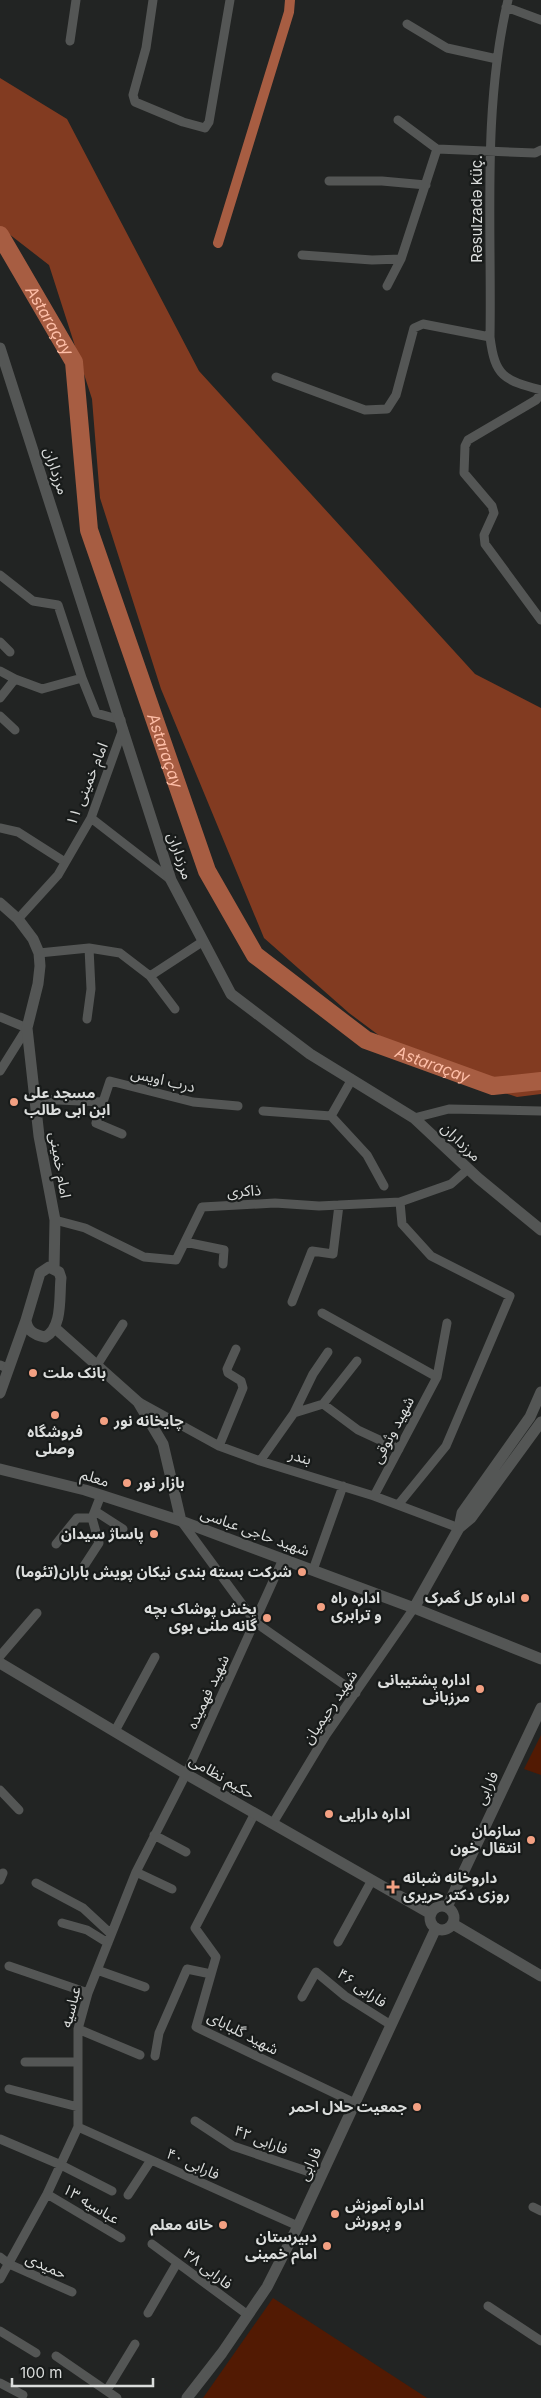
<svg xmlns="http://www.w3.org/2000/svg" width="541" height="2398" viewBox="0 0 541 2398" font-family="Inter,'Noto Sans Arabic',sans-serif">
<rect width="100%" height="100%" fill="#222423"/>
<path fill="#521a03" d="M541,1735V1775L524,1769Z
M273,2298L427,2398H203Z"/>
<path fill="#823b21" d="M0,78L67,119L199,371L475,674L541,708V1094L517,1097L420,1066L349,1013L264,938L161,689L100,498L92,399L49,265L0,227Z"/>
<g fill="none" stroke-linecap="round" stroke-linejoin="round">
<path stroke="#a75d42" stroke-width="10" d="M218,243L289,12L290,0"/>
<path stroke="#a75d42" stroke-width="18" id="s1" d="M0,235L74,362L89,530L207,871L255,955L366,1040L493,1086L541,1081"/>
<path stroke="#545655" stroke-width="9" d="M153,0L146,48L133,95L135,102L183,122L205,128L209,122L230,0
M508,0C482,109 492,226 490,337C495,377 504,380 541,390
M506,7L541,20
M407,24L447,48L497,59
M70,41L76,0
M398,120L437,149L535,153L541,150
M329,181H382L426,185
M302,255L372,260L401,259
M387,286L401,259L437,149
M276,377L365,410L387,409L396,395L414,328L423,324L490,337
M541,394L536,400L468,440L465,446L464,473L492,506L494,513L484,535L485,544L541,620
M0,575L33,601L58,605L82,678
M0,642L10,652
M0,671L15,679L42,689L82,678L96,713L121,720
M0,698L15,679
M0,716L15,730
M91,818L171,880
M0,828L18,832L65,862
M18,919L58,875L91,818L123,729
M39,953L89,948L120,953L150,976L202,942
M150,976L175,1009
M0,1017L27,1028L0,1071
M87,1019L91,989L89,948
M36,1099L103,1102L110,1081L193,1102L238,1106
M103,1102L96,1123L122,1134
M263,1111L331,1116L352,1079
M331,1116L367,1155L384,1186
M414,1118L449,1109L541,1111
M55,1220L85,1228L144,1257L176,1260L202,1207L275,1203L319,1206L400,1202L451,1184L468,1169
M185,1242L224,1250L223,1264
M292,1302L312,1251L333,1254L339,1205
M322,1313L437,1377
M0,1365L7,1368
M97,1365L123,1324
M139,1402L219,1446L260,1461L374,1496L459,1528
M323,1404L358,1430L399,1449
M294,1413L313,1374L328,1352
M219,1446L243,1388L241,1381L228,1373L227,1369L236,1349
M260,1461L294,1413L323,1404L357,1361
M374,1496L437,1377L447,1323
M398,1505L446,1446L510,1296L431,1256L402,1224L400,1202
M95,1511L123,1529
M181,1521L256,1623L356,1693
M56,1544L77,1518H92L101,1495
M84,1566L99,1543L92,1518
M313,1570L343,1486
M0,1656L37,1613
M115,1731L155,1657
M0,1790L19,1810
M255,1813L195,1928L216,1957L196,2027L355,2103
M273,1823L326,1735L414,1608
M154,1835L186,1852
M136,1872L172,1889
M0,1880L3,1873
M36,1883L83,1908L111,1934
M62,1923L87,1930L108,1943
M338,1942L372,1880
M9,1966L88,1993
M97,1970L145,1987
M302,1997L316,1972L345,1996L391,2025
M78,2029L140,2055
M155,2056L159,2033L187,1969L211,1974
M25,2062H78
M9,2089L78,2107
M195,2121L233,2146L321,2176
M78,2127L298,2226
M0,2139L61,2165L112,2191
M47,2194L121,2238
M128,2195L151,2160
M533,2207L541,2211
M152,2244L248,2315
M0,2257L9,2264L72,2292
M0,2279L47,2194L78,2127V2029L88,1993L136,1872L186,1774L283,1559
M488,2306L541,2341
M148,2313L177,2263
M0,2331L36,2353
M56,2356L117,2398
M0,2383L23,2395
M107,2390L135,2344"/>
<path stroke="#545655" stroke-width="11" d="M0,348L171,880L231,994L310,1054L414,1118L478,1178L541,1230
M0,903L18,919L33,939L39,953L40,966L38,984L27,1028L39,1136L55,1220L54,1269
M49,1267L59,1272L61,1278C59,1296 63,1328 45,1337C34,1335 27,1331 26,1320L40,1273Z
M55,1328L138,1402L163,1444L181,1521
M0,1393L26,1320
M0,1469L85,1490L181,1521L414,1608L541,1659
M459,1528L471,1518L541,1422
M414,1608L459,1528L462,1513L530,1417L541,1392
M0,1663L186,1774L431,1914
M430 1918a12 12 0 1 1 24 0a12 12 0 1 1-24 0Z
M447,1907L541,1708
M453,1924L541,1976
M187,2398L222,2353L267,2287L298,2226L436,1928"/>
</g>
<g fill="#f3a082" stroke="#181b1a" stroke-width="2">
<circle cx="14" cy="1102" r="5"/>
<circle cx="33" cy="1373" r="5"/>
<circle cx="55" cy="1415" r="5"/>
<circle cx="104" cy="1421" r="5"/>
<circle cx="127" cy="1483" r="5"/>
<circle cx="154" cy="1534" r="5"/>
<circle cx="302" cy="1572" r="5"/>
<circle cx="525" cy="1598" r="5"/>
<circle cx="321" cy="1607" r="5"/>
<circle cx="267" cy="1618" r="5"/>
<circle cx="480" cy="1689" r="5"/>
<circle cx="329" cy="1814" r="5"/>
<circle cx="531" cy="1840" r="5"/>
<path d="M390.5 1879.5h5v5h5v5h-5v5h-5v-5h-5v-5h5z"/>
<circle cx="417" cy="2107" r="5"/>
<circle cx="335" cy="2214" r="5"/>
<circle cx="223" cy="2225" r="5"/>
<circle cx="327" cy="2246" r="5"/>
</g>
<g text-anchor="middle" stroke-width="4.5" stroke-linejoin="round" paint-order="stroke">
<g font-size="15" fill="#dbdddc" stroke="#181b1a">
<text transform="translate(477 209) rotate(-90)" y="5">Rəsulzadə küç.</text>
<text transform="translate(56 471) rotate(72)" y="5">مرزداران</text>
<text transform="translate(87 784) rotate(-68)" y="5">امام خمینی ۱۱</text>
<text transform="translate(180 856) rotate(71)" y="5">مرزداران</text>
<text transform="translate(163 1080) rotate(13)" y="5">درب اویس</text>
<text transform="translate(461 1142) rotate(44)" y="5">مرزداران</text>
<text transform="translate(60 1165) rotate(80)" y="5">امام خمینی</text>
<text transform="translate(244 1191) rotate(-3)" y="5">ذاکری</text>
<text transform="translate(393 1430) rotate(-62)" y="5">شهید وثوقی</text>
<text transform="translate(300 1457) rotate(16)" y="5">بندر</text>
<text transform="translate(95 1478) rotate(17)" y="5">معلم</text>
<text transform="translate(255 1532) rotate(20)" y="5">شهید حاجی عباسی</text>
<text transform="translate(208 1692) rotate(-65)" y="5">شهید فهمیده</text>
<text transform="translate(330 1707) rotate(-56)" y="5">شهید رحیمیان</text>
<text transform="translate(222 1777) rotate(30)" y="5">حکیم نظامی</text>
<text transform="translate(487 1788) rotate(-65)" y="5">فارابی</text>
<text transform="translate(362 1988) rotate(35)" y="5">فارابی ۴۶</text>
<text transform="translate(71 2007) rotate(-76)" y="5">عباسیه</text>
<text transform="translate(243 2033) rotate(27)" y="5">شهید گلبابای</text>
<text transform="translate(261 2140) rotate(21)" y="5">فارابی ۴۲</text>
<text transform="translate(193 2164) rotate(24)" y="5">فارابی ۴۰</text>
<text transform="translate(310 2164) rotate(-65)" y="5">فارابی</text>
<text transform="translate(91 2204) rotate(31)" y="5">عباسیه ۱۳</text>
<text transform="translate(46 2266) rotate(24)" y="5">حمیدی</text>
<text transform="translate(208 2269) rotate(37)" y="5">فارابی ۳۸</text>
</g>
<g font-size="15" font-weight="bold" fill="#dbdddc" stroke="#181b1a" text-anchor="end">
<text x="24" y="1098" text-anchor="start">مسجد علی<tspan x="24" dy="17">ابن ابی طالب</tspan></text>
<text x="43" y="1378" text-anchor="start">بانک ملت</text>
<text x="114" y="1426" text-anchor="start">چایخانه نور</text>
<text x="55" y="1437" text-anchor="middle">فروشگاه<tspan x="55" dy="17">وصلی</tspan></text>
<text x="137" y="1488" text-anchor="start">بازار نور</text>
<text x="144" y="1539">پاساژ سیدان</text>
<text x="292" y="1577">شركت بسته بندی نيكان پويش باران(تئوما)</text>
<text x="331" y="1603" text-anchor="start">اداره راه<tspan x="331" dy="17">و ترابری</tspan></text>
<text x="515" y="1603">اداره کل گمرک</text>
<text x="257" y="1614">پخش پوشاک بچه<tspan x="257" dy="17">گانه ملنی بوی</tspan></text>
<text x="470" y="1685">اداره پشتیبانی<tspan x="470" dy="17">مرزبانی</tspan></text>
<text x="339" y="1819" text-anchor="start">اداره دارایی</text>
<text x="521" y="1836">سازمان<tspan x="521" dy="17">انتقال خون</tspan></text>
<text x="403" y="1883" text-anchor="start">داروخانه شبانه<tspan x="403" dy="17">روزی دکتر حریری</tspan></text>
<text x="407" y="2112">جمعیت حلال احمر</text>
<text x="345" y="2210" text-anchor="start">اداره آموزش<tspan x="345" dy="17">و پرورش</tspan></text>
<text x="213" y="2230">خانه معلم</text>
<text x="317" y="2242">دبیرستان<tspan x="317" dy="17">امام خمینی</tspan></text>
</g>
<g font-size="16" font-style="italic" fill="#febea7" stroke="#181b1a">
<text dy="6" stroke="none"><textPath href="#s1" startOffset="99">Astaraçay</textPath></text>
<text dy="6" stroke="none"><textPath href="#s1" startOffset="549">Astaraçay</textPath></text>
<text dy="6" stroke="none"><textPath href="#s1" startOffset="984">Astaraçay</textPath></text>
</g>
</g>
<path d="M12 2378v8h141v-8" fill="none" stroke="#dbdddc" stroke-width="2.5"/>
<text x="20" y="2378" font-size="15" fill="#dbdddc" stroke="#181b1a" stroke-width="4" paint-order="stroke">100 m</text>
</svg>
